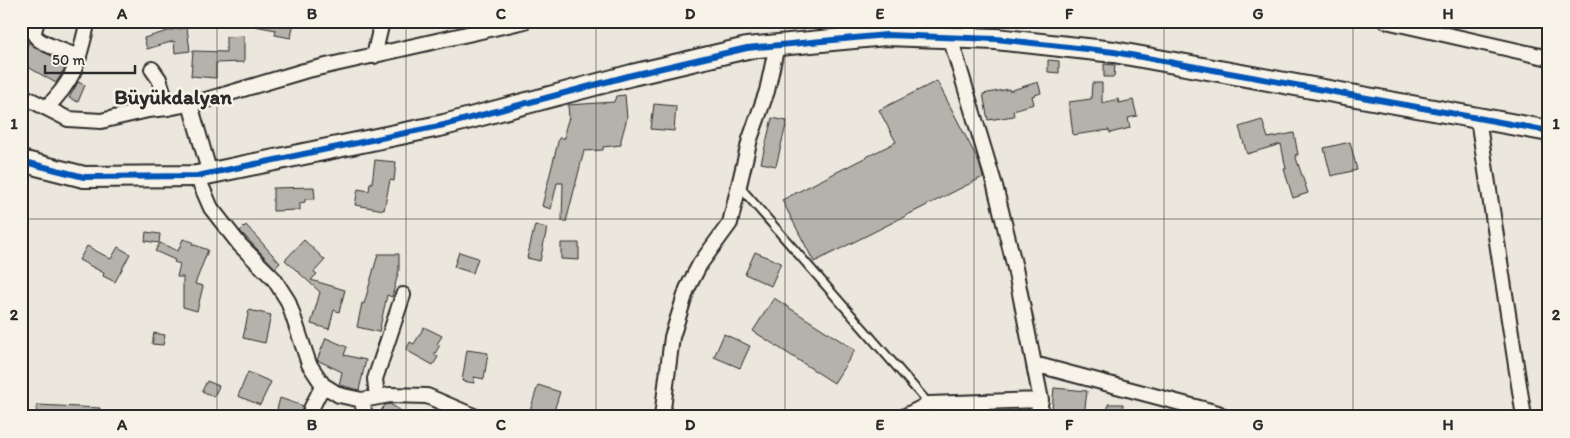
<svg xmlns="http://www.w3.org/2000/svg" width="1570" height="438" viewBox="0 0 1570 438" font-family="Itim,sans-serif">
<rect width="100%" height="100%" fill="#ebe7dd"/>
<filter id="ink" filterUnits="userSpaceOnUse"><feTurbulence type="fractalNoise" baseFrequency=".02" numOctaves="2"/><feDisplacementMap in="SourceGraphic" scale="10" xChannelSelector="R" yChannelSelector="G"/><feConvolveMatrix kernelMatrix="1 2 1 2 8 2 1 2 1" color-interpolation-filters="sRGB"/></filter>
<g filter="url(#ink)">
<path fill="#b5b2ab" stroke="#2b2b2b" d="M256,21H294L291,38L275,35L276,30L255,26Z
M187,28L190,51L175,53L174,41L147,49L144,38L175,29Z
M244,36V62L216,63V78L191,76L193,51L226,52V37Z
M29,42L43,52L68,62L56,83L21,63V49L25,51Z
M1048,60L1059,61V73L1048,72Z
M1104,64L1115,65L1114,77H1104Z
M937,81L979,162L983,177L814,262L782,200L896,142L879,110Z
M78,82L85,85L78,102L69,98Z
M1038,82L1041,93L1032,96L1034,104L1013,110L1014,116L988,120L983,94L1009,89V91Z
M1092,83H1102V103L1118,99L1119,103L1133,100L1137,116L1128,118L1130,128L1110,133L1109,130L1073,135L1069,102L1091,99Z
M625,95L627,118L621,140V145L603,147V150L584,151L566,222L562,221L563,183H557L551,209L542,206L559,138H565V130L569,117L568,105L614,102L616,96Z
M654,104L676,106L674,131L651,129Z
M772,118L787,121L776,166L761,163Z
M1262,120L1268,138L1294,133L1298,155H1295L1308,193L1293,198L1284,169H1286L1281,144L1247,154L1239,127Z
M1350,142L1357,170L1331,176L1324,148Z
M375,160L396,162L394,181L390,180L384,210L355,205L358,189L369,191L370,183H372Z
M314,187L315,199H305V202L300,203V210L273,211V188Z
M246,225L280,263L275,268L240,231Z
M535,225L547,228L540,261L527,258Z
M146,232L160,234L159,243L145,241Z
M183,239L193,242L192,244L208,250L195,284L203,286L197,311L183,307V277H177L180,264L174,262L175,260L155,251L160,243L178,251Z
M304,240L325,260L314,272L317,274L311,280L345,290L339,312L334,310L329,329L311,324L320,292L285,260Z
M561,243H579V260L561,259Z
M87,246L111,259L118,247L130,254L115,282L103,276L104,273L79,260Z
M459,252L478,258L473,273L454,267Z
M755,252L781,263L771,286L745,274Z
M378,254H399V270L392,297L387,295L379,332L357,327L362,303L364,304Z
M774,298L855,350L834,383L753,331Z
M249,310L271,315L265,343L243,338Z
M424,327L442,336L437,344L440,345L434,355L438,357L433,365L406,350L410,342L414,344Z
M154,333L165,335L163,345L152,344Z
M724,334L750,346L740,368L714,357Z
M326,338L347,347L344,355L366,360L359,390L339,385L342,372L317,360Z
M467,350L488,353L484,379L474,377V383L462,381Z
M248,372L271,382L260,405L238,396Z
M207,381L219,386L214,397L202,391Z
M538,385L560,392L552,417H528Z
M1054,388L1087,391L1084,416L1065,413V410L1052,409Z
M280,398L303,406L300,417H289L276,413Z
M390,404L411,417H388L380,412L385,405Z
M1108,404H1123L1124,415L1108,416Z
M37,405L100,408L99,417H36Z"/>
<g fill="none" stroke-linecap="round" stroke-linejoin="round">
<defs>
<path id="lane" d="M739,186L929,404
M1042,403L1048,417"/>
<path id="street" d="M37,21C36,25 34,30 34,33C35,43 70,53 79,57
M1386,21L1549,58
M950,37L995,186L1015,268L1041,400L1037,417
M374,56L381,26L383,21
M152,69L159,79L168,108
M21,95L68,119L101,121L148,110L168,108L203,101L304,71L525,21
M190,104L210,174
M46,108C77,78 78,60 88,21
M1478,119L1524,417
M197,176L211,208L240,245L274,279L288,301L309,364L323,385L339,395L362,400L390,395L427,396L476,417
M1034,364L1218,413L1224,417
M377,397L375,379L403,295
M362,400L365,417
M309,417L311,409L323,385
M662,417L672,337L687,289L700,264L730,223L750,139L767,91L777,45
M903,417L929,404L1041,400"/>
<path id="secondary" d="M21,161L84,177L197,176L444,125L632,75L747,48L886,35L996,39L1114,52L1549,131"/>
</defs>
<use href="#lane" stroke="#2b2b2b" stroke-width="11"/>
<use href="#street" stroke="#2b2b2b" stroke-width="18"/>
<use href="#secondary" stroke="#2b2b2b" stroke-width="24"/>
<use href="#lane" stroke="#f7f3e8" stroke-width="7"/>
<use href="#street" stroke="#f7f3e8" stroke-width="14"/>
<use href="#secondary" stroke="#f7f3e8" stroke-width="20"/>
<defs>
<path id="cycleway" d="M21,161L84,177L197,176L444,125L632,75L747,48L886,35L996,39L1114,52L1549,131"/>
</defs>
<use href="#cycleway" stroke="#f7f3e8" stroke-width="9"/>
<use href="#cycleway" stroke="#0057b8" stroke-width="6"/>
</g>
</g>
<path fill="none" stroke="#2b2b2b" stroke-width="1" stroke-opacity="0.55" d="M217,21V417M406,21V417M596,21V417M785,21V417M974,21V417M1164,21V417M1353,21V417M21,219H1549"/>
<g text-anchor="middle" stroke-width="5" stroke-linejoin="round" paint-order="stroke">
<g font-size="21" font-weight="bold" fill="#2b2b2b" stroke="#f7f3e8">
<text x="173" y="104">Büyükdalyan</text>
</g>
</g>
<rect width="1570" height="438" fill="none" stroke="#f7f3e8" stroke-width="55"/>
<path d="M45 65v8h90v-8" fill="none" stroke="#2b2b2b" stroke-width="2.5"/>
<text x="52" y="65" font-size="15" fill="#2b2b2b" stroke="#f7f3e8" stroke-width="4" paint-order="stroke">50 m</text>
<rect x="28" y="28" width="1514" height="382" fill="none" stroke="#2b2b2b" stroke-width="2"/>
<g font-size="16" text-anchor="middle" font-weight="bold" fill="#2b2b2b">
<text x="122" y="19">A</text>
<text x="312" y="19">B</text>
<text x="501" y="19">C</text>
<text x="690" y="19">D</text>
<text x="880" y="19">E</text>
<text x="1069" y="19">F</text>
<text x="1258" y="19">G</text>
<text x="1448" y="19">H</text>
<text x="14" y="129">1</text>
<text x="1556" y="129">1</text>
<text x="14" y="320">2</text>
<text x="1556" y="320">2</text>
<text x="122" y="430">A</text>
<text x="312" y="430">B</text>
<text x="501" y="430">C</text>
<text x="690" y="430">D</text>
<text x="880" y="430">E</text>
<text x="1069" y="430">F</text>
<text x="1258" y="430">G</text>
<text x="1448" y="430">H</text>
</g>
</svg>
